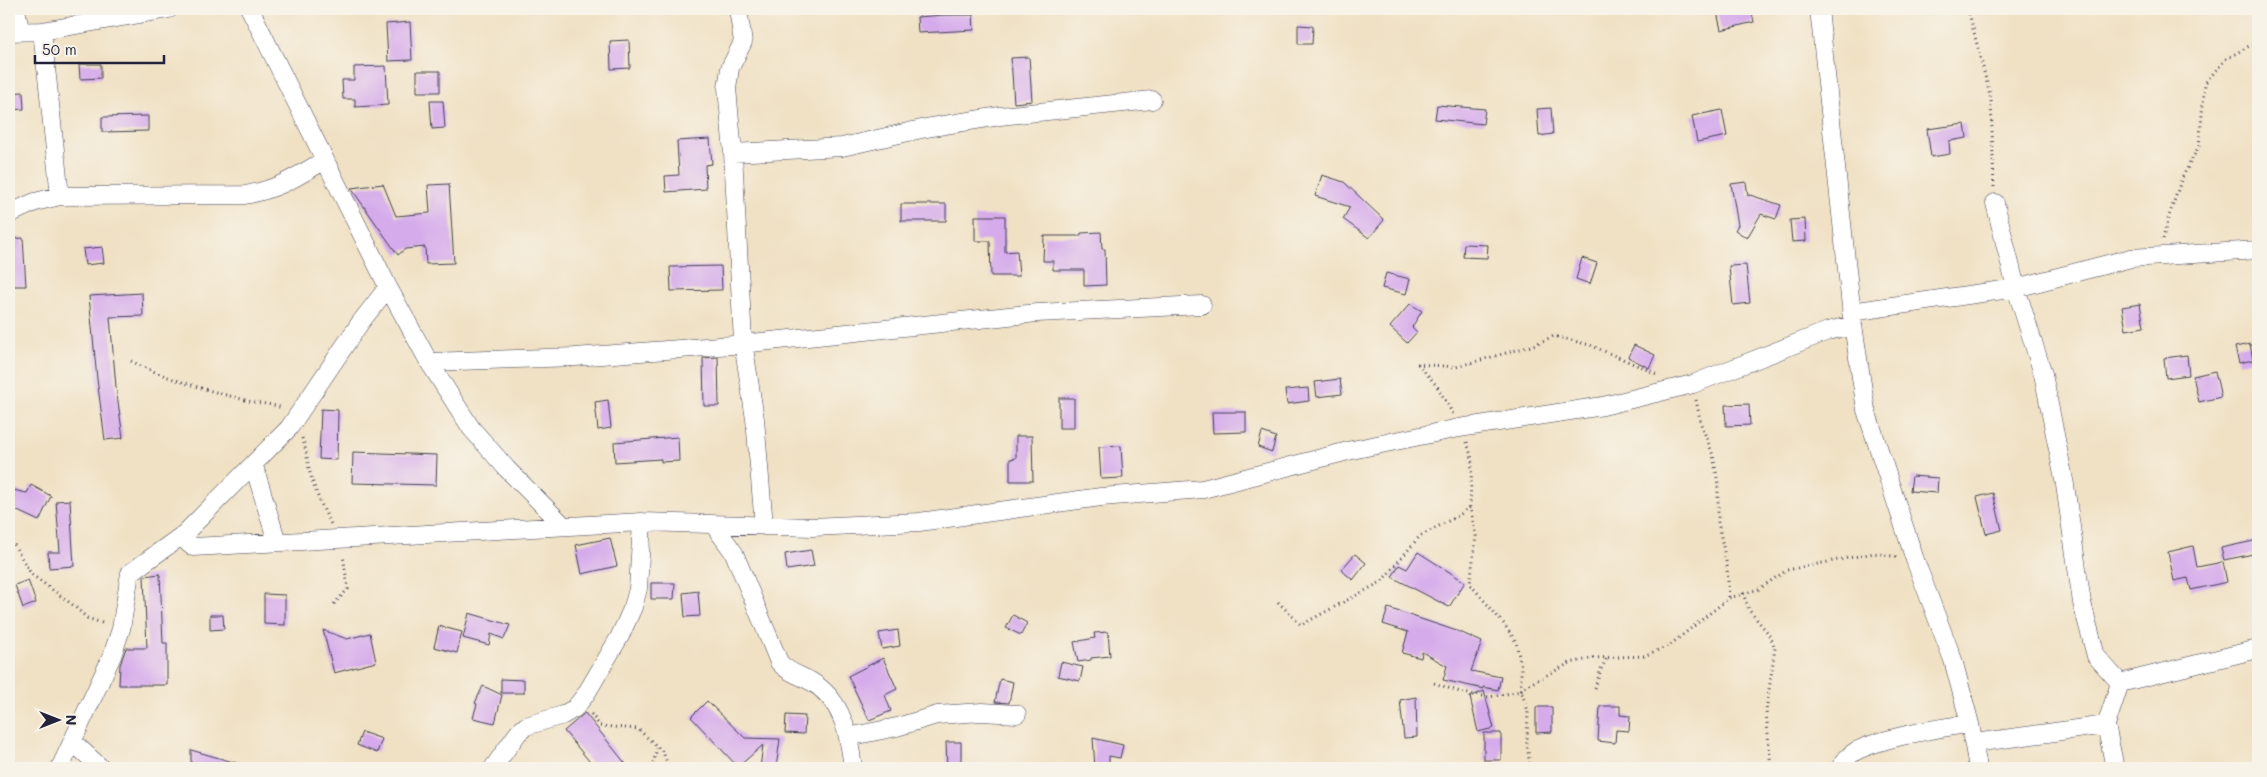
<svg xmlns="http://www.w3.org/2000/svg" width="2267" height="777" viewBox="0 0 2267 777" font-family="Mali,sans-serif">
<rect width="100%" height="100%" fill="#f7f3e8"/>
<filter id="ink" filterUnits="userSpaceOnUse"><feTurbulence type="fractalNoise" baseFrequency=".02" numOctaves="2"/><feDisplacementMap in="SourceGraphic" scale="10" xChannelSelector="R" yChannelSelector="G"/><feConvolveMatrix kernelMatrix="1 2 1 2 8 2 1 2 1" color-interpolation-filters="sRGB"/></filter>
<filter id="wash" filterUnits="userSpaceOnUse"><feTurbulence type="fractalNoise" baseFrequency=".0096" numOctaves="4" result="noise"/><feDisplacementMap in="SourceGraphic" scale="20" xChannelSelector="R" yChannelSelector="G"/><feGaussianBlur stdDeviation="1.12" result="paint"/><feColorMatrix in="noise" values="0 0 0 0 0 0 0 0 0 0 0 0 0 0 0 0 0 1.4 0 .05"/><feComposite in="paint" operator="in"/></filter>
<g filter="url(#wash)">
<rect width="100%" height="100%" fill="#f0e1c4"/>
<g id="blocks">
<path fill="#d5abeb" d="M1733,9H1751L1754,22L1721,30L1717,12Z
M944,15H973L974,30L918,33L917,17Z
M410,22L412,60L388,61L386,24Z
M1298,25L1313,26L1312,44H1298Z
M629,40L630,68L611,69L610,41Z
M1029,57L1032,101L1014,103L1011,58Z
M79,64H101V78L80,79Z
M386,66L388,105L355,107V99H343L342,80H354V67Z
M417,71H440V92H417Z
M23,92L24,109L9,110V93Z
M430,101H443L445,128L432,129Z
M1437,105L1485,109L1483,124L1435,119Z
M1551,108L1553,134L1539,136L1537,109Z
M1722,110L1727,136L1697,142L1692,116Z
M148,116V131L102,132V117Z
M1965,124L1967,138L1949,141L1950,154L1931,157L1927,129Z
M710,139L712,164L705,165L706,189L666,192L665,176L679,175L677,141Z
M1322,175L1344,182L1384,220L1369,238L1343,219L1350,207L1315,196Z
M1746,182L1748,196L1750,195L1781,205L1776,219L1761,214L1747,238L1735,230L1738,225L1731,184Z
M383,184L396,216L430,213L428,185L449,184L454,263L426,264L425,247L405,249L398,255L351,188Z
M901,204H946V221H901Z
M975,216H1005V252L1017,251L1019,276H991L990,241H975Z
M1805,219L1806,241L1792,242L1790,220Z
M1101,232L1102,249H1105L1106,285L1084,286V270H1053V261H1043L1044,236H1081V233Z
M23,238L26,286H9V239Z
M1464,244L1488,245L1487,258L1463,257Z
M102,247L104,263L85,265L83,249Z
M1582,258L1597,263L1590,284L1576,279Z
M1746,265L1750,303L1733,305L1729,266Z
M721,266L722,290L671,291L670,267Z
M1386,273L1410,279L1406,294L1382,288Z
M142,293L143,316L110,317L116,387L123,438L105,440L97,379L89,296Z
M1410,304L1422,311L1412,327L1417,332L1407,343L1390,327Z
M2140,304L2144,327L2126,330L2122,307Z
M2250,344L2253,360L2239,363L2235,347Z
M1634,345L1655,355L1649,368L1628,357Z
M2187,355L2189,375L2166,378L2164,358Z
M718,357L719,406H704L703,358Z
M2215,371L2221,397L2199,402L2193,376Z
M1340,379L1342,394L1317,397L1315,382Z
M1308,388L1309,401L1287,404L1285,390Z
M1059,398H1074V428H1059Z
M608,400L611,428L598,430L595,402Z
M1749,404L1750,425L1726,426L1725,405Z
M321,409L338,410L337,460L319,459Z
M1212,412H1246V432L1213,433Z
M1262,432L1276,437L1272,452L1258,447Z
M1016,436H1032L1033,481H1010V459L1016,458Z
M678,437L679,461L661,462V459L615,462L614,442Z
M1121,446L1123,478L1101,479L1099,447Z
M353,452L437,455L436,485L352,483Z
M1912,476L1938,478L1937,493L1910,491Z
M31,485L51,496L39,521L9,507V489L27,493Z
M1993,493L2002,530L1986,534L1977,497Z
M70,500L74,566L49,568L48,552H60L56,501Z
M610,538L617,566L582,574L576,545Z
M2258,540V553L2224,560L2221,548Z
M2193,546L2197,567L2223,562L2227,582L2191,590L2188,578L2174,581L2168,552Z
M811,550L814,566L787,570L785,554Z
M1418,552L1465,582L1449,607L1392,577L1399,565L1407,569Z
M1355,554L1366,563L1353,580L1341,570Z
M160,574L163,643H167V685H119L120,665L126,648H147L144,576Z
M28,580L36,603L23,608L15,585Z
M651,583H675L674,599H651Z
M698,591L700,616L685,617L683,593Z
M264,594L285,595V625L264,624Z
M1388,608L1460,632L1482,642L1471,671L1501,677L1498,690L1483,687L1484,689L1443,680L1447,666L1422,652L1421,658L1402,653L1408,632L1383,624Z
M469,613L510,625L504,639L491,634L489,645L463,638Z
M210,615H223L224,629L210,630Z
M1013,615L1027,623L1021,635L1006,628Z
M439,626L462,632L457,653L434,647Z
M323,630L347,639L370,633L376,662L334,673Z
M898,630L900,646L882,649L879,633Z
M1108,632L1110,656L1091,658V660L1078,662L1074,642L1095,638L1094,633Z
M883,658L897,689L885,695L891,711L869,720L848,676Z
M1061,662L1083,667L1080,681L1058,676Z
M501,679L524,680V693H501Z
M1000,679L1013,682L1009,703L995,702Z
M483,686L502,695L495,723L473,718L477,704L475,703Z
M1484,691L1494,728L1478,732L1470,697Z
M1416,697L1417,737L1404,738L1400,700Z
M707,701L745,738L780,739L776,768H760L763,745L738,767L691,717Z
M1600,706H1620V715L1630,716L1629,731L1616,730L1615,743L1598,741Z
M1536,707H1552V732L1536,733Z
M585,713L629,768H595L564,731Z
M786,715L805,716L804,734L785,733Z
M362,732L382,739L377,753L357,745Z
M1484,733H1501V760H1484Z
M1093,738L1123,745L1120,758L1109,756V768H1095Z
M946,742H961V768H947Z
M191,750L240,764L239,768H191Z"/>
</g>
</g>
<g filter="url(#ink)">
<use href="#blocks" fill-opacity="0" stroke="#413f50" stroke-width="1"/>
<g fill="none" stroke-linecap="round" stroke-linejoin="round">
<defs>
<path id="minor" d="M16,9L20,30
M250,9L388,287L429,362L471,428L507,469L564,526
M738,9L743,42L730,68L727,88L733,153L743,342L755,419L764,526
M1819,9L1853,325L1866,410L1915,560L1953,660L1970,724L1978,768
M42,31L60,196
M9,32L42,31L169,9
M733,153L842,147L926,128L1000,116L1152,100
M1995,203L2016,288L2043,374L2065,485L2082,603L2096,656L2120,683L2106,725L2115,768
M9,214L35,202L60,196L245,195C279,189 296,177 325,160
M1851,312L2016,288L2131,258L2258,250
M429,362L575,357L732,345L1037,313L1202,305
M254,466L277,542
M714,525L734,553L779,662C788,673 800,675 812,682C843,701 849,735 853,768
M184,534L188,543L193,547L642,522L812,527L919,522L1101,497L1203,489L1352,450L1459,428L1603,406L1693,384L1828,331L1853,325
M2120,683L2258,649
M848,737L897,727L937,715L982,712L1017,714
M74,743L101,768
M1974,743L2106,725
M60,768L112,656L121,629L130,573L184,534L289,428L360,323L388,287
M493,768L518,733L526,726L563,715L575,708L586,694L620,636L633,607L638,589L642,522
M1840,768C1844,761 1849,755 1856,751C1882,738 1941,727 1970,724"/>
</defs>
<use href="#minor" stroke="#413f50" stroke-width="19"/>
<path stroke="#413f50" stroke-width="3" stroke-dasharray="1 4" stroke-linecap="butt" d="M1968,9L1991,99L1994,188
M2163,239L2167,222L2182,178L2199,146L2205,83L2226,59L2258,41
M131,361C166,379 207,390 245,400C258,404 270,403 282,408
M1417,364L1456,367L1531,346L1554,336L1590,345L1657,374
M1418,364L1437,386L1453,414
M1696,400L1701,424L1713,455L1718,483V522L1727,566L1729,598
M302,438C307,450 307,461 310,473C315,491 322,507 331,524
M1467,442L1472,459L1470,507L1476,536L1470,584L1504,624L1516,642L1521,666V691L1528,711L1527,743L1530,768
M9,536L31,574L73,605L87,618L105,624
M1743,593L1749,610L1768,633L1775,648L1766,711L1771,768
M1278,602L1301,625L1381,582L1420,536L1458,516L1470,507
M334,604L348,589L343,555
M1434,683L1463,693L1489,697L1521,691L1524,687L1570,663L1594,658L1644,656L1670,645L1729,598L1759,589L1787,570L1874,553L1897,557
M1595,688L1601,669L1607,658
M591,714L600,726L638,729L663,752L669,768
M652,768L657,748"/>
<use href="#minor" stroke="#fff" stroke-width="18"/>
</g>
</g>
<rect width="2267" height="777" fill="none" stroke="#f7f3e8" stroke-width="30"/>
<g transform="translate(58 720) rotate(90)" stroke="#f7f3e8" stroke-width="4" paint-order="stroke">
<path d="M0-4L9 19L0 12L-9 19Z" fill="#22223b"/>
<text y="-8" font-size="14" font-weight="bold" text-anchor="middle" fill="#22223b">N</text>
</g>
<path d="M35 55v8h129v-8" fill="none" stroke="#22223b" stroke-width="2.5"/>
<text x="42" y="55" font-size="15" fill="#22223b" stroke="#f7f3e8" stroke-width="4" paint-order="stroke">50 m</text>
</svg>
